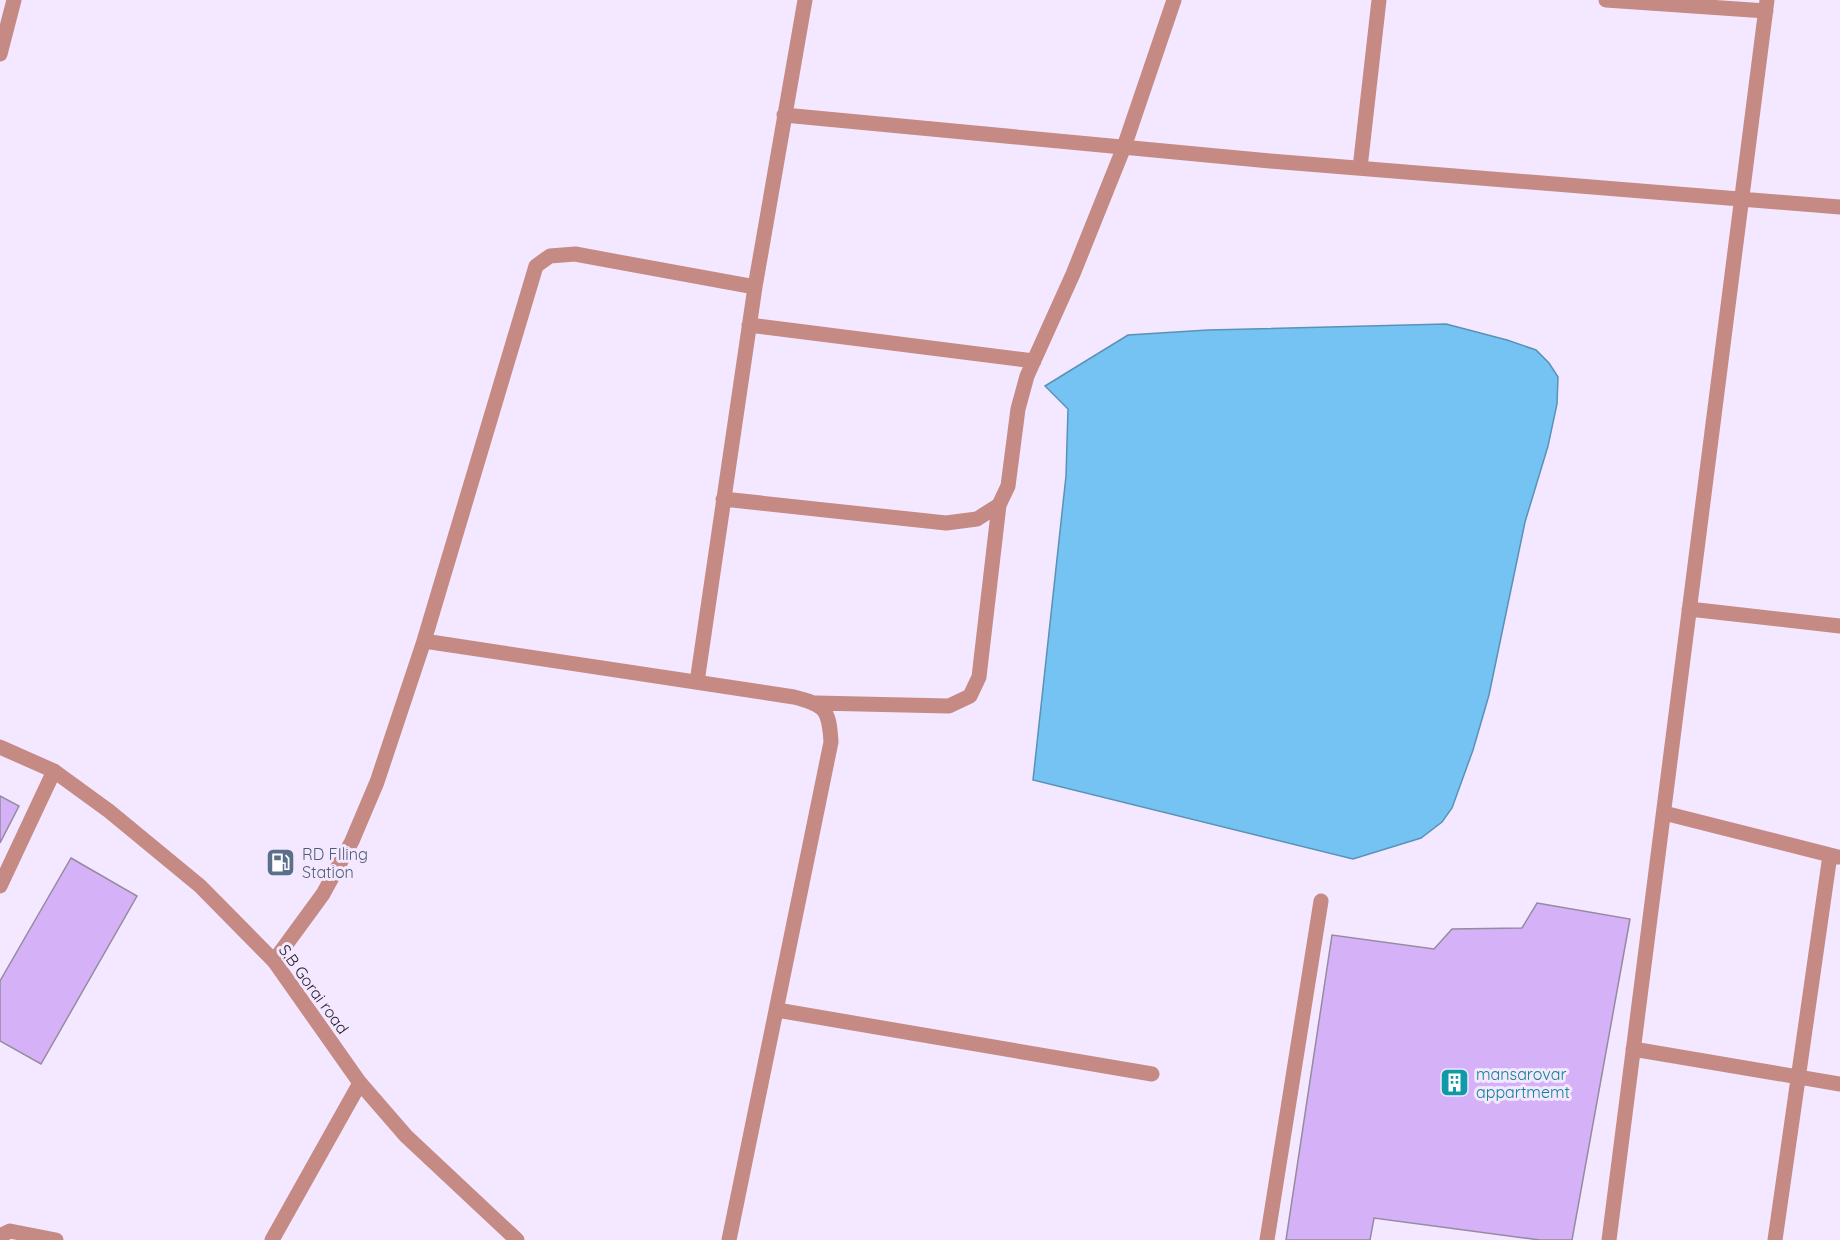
<svg xmlns="http://www.w3.org/2000/svg" width="1840" height="1240" viewBox="0 0 1840 1240" font-family="Quicksand,sans-serif">
<rect width="100%" height="100%" fill="#f3e8ff"/>
<path fill="#75c3f3" stroke="#5b91b5" stroke-width="1.5" d="M1446,324L1507,340L1536,350L1549,363L1558,377L1557,404L1548,446L1525,522L1489,695L1473,750L1452,808L1442,822L1421,838L1353,859L1033,780L1066,476L1068,409L1045,386L1128,335L1208,330Z"/>
<path fill="#d5b2f8" stroke="#958b9f" stroke-width="1.5" d="M0,796L19,806L0,843Z
M71,858L137,896L41,1064L0,1041V981Z
M1537,903L1630,919L1572,1240H1540L1374,1218L1370,1240H1286L1332,935L1434,949L1452,929L1522,928Z"/>
<g fill="none" stroke-linecap="round" stroke-linejoin="round">
<path stroke="#c58a84" stroke-width="15" d="M1606,0L1766,11
M0,54L14,0
M784,115L1270,161L1840,207
M1360,168L1379,0
M749,325L1034,361
M723,499L946,523L977,519L999,505L1008,486L1018,409L1027,376L1073,274L1124,147L1174,0
M1689,609L1840,626
M424,641L794,697C826,705 829,710 831,742L729,1240
M697,682L755,287L805,0
M816,703L949,706L970,696L979,677L999,505
M1664,813L1838,857
M0,886L54,771
M274,961L323,894L352,841L377,782L424,641L536,266L550,256L575,254L755,287
M777,1010L1152,1074
M1633,1049L1840,1084
M0,1236L10,1231L56,1240
M272,1240L360,1083
M1267,1240L1321,901
M1609,1240L1767,0
M1775,1240L1830,855"/>
<path stroke="#c58a84" stroke-width="15" d="M0,747L54,771L109,811L200,886L274,961L360,1083L406,1136L517,1240"/>
</g>
<defs>
<symbol id="fuel-square" viewBox="-11 -11 22 22"><rect x="-9" y="-9" width="18" height="18" rx="4" fill="#5c6f8a" stroke="#f3e8ff"/><path d="M-5.5-6h7V0h2V4h1.3V-2.5L3-4.5l.8-.8L6-3V5H2.5V1h-1V6h-7ZM-4.2-4.7v3.2H.2V-4.7Z" fill="#fff"/></symbol>
<symbol id="building-square" viewBox="-11 -11 22 22"><rect x="-9" y="-9" width="18" height="18" rx="4" fill="#0f9aa8" stroke="#f3e8ff"/><path d="M-4-6H4V6H1V3H-1V6H-4ZM-2.5-4.3h1.7v1.8h-1.7ZM.8-4.3h1.7v1.8H.8ZM-2.5-1h1.7V.8h-1.7ZM.8-1h1.7V.8H.8Z" fill="#fff"/></symbol>
</defs>
<g fill-rule="evenodd">
<use href="#fuel-square" x="264" y="846" width="33" height="33"/>
<use href="#building-square" x="1438" y="1066" width="33" height="33"/>
</g>
<g text-anchor="middle" stroke-width="6" stroke-linejoin="round" paint-order="stroke">
<g font-size="16" fill="#4e5e75" stroke="#f3e8ff" text-anchor="start">
<text x="302" y="860">RD FIling<tspan x="302" dy="18">Station</tspan></text>
</g>
<g font-size="16" fill="#1f1b23" stroke="#f3e8ff">
<text transform="translate(314 989) rotate(54)" y="6">S.B Gorai road</text>
</g>
<g font-size="16" fill="#0d838f" stroke="#f3e8ff" text-anchor="start">
<text x="1476" y="1080">mansarovar<tspan x="1476" dy="18">appartmemt</tspan></text>
</g>
</g>
</svg>
